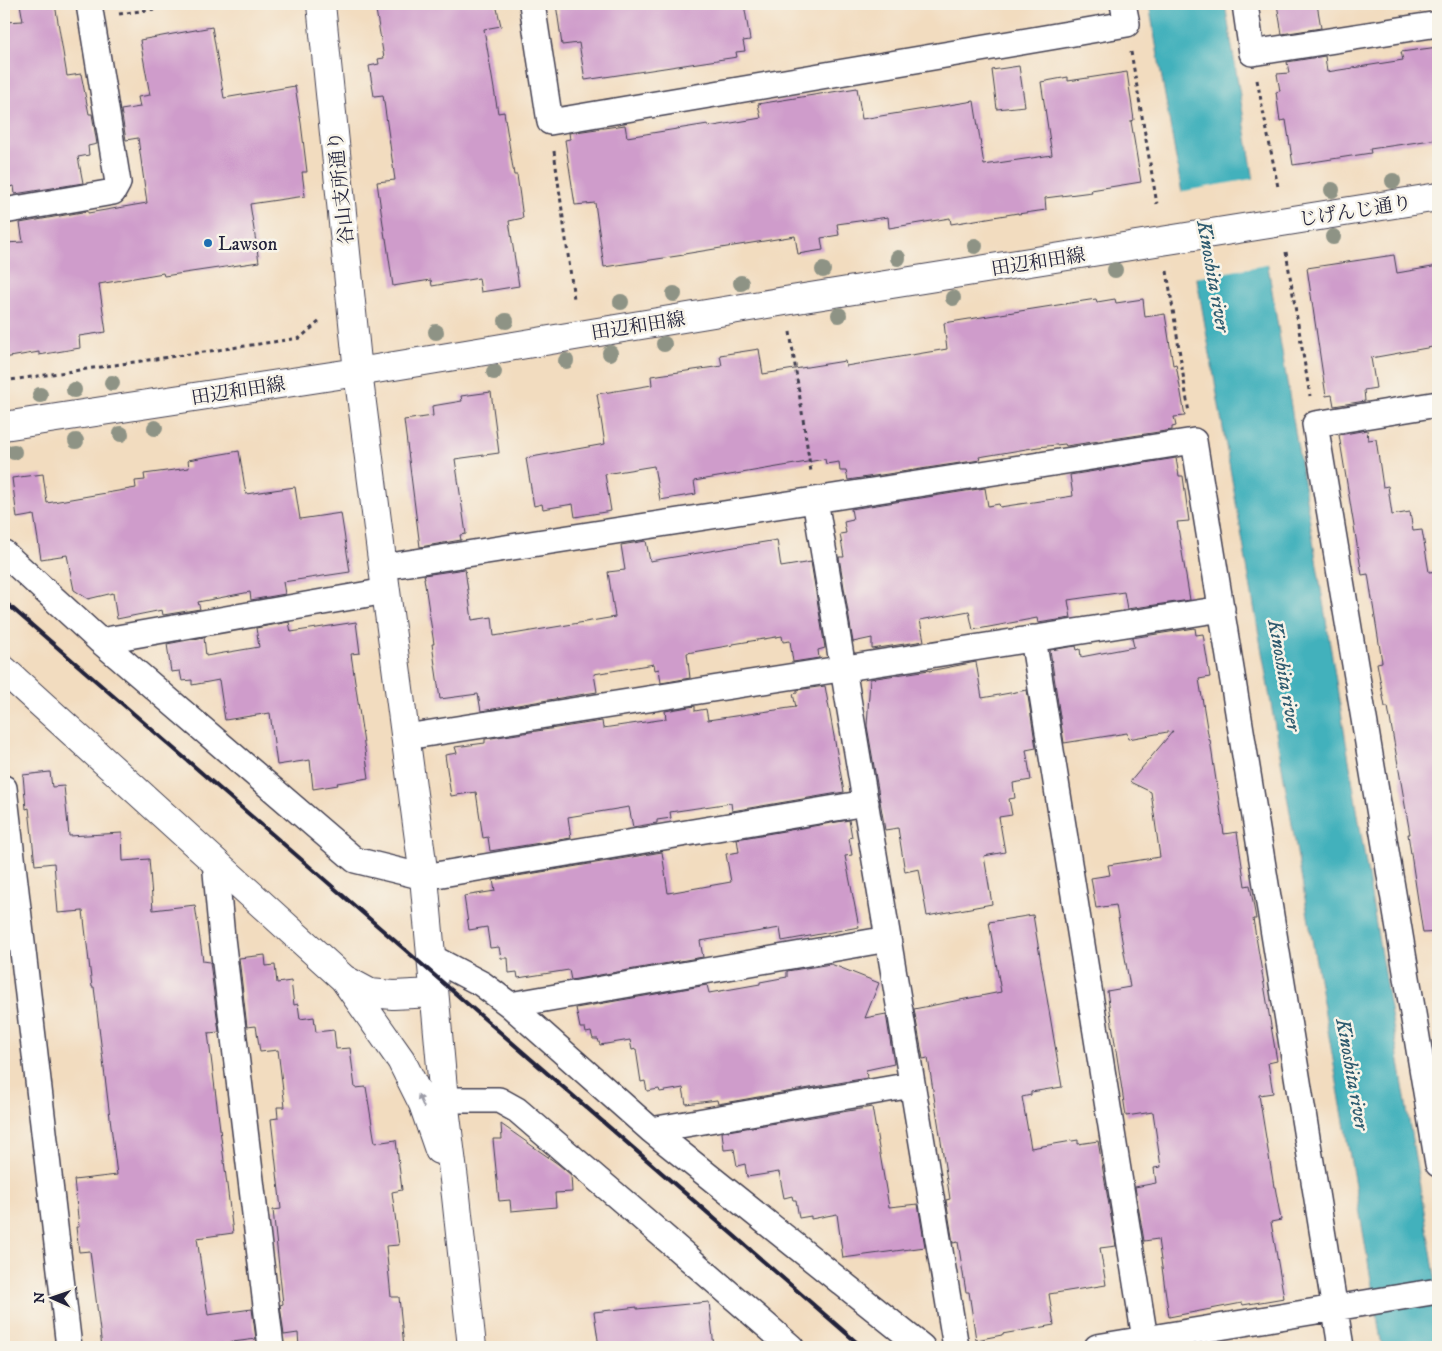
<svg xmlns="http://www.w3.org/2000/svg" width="1442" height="1351" viewBox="0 0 1442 1351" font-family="'IM FELL DW Pica','Noto Serif JP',serif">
<rect width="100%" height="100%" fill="#f7f3e8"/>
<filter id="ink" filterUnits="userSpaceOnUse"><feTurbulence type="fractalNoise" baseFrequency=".02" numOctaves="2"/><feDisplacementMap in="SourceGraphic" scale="10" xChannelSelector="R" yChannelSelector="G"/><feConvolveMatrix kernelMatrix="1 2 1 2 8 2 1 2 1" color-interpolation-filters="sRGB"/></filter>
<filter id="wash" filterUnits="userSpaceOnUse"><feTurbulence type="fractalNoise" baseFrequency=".0096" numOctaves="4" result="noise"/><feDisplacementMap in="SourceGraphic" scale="20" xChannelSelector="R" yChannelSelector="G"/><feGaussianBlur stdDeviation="1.12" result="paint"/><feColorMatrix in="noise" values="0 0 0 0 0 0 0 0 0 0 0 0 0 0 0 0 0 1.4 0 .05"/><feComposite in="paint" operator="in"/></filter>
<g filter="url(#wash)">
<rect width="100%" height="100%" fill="#f2dcbf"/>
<path fill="#42b1bc" stroke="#326a7c" d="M1149,4H1225L1377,931L1438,1294V1347H1382L1364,1237Z"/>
<path fill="#f2dcbf" d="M1257,178L1271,264L1194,278L1179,192Z"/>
<g id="blocks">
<path fill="#cf9ccb" d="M20,4H55L67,76L81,74L89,114H92L97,144L88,146L89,155L78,157L83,183L15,194L14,186L4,188V22L23,21Z
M375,4H496L501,26L484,29L498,113L504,112L514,175H517L523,218L509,221L519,286L481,292L479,278L432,286L431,280L393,286L386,238H385L377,182L395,180L383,95L374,96L369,66L379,64L378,59L384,58Z
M556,4H744L750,40L743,41L745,51L736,52L737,57L585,80L579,43L562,45Z
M1277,4H1317L1321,28L1282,34Z
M212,27L224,98L295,86L301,123L307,172H302L305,196L250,204L259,262L164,276L163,273L99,284L106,332L79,336L80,348L39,355V352L4,358V243L23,242L20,223L88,211V213L147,203L138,138L126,140L121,110L140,107L138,97L150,95L140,40Z
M1438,47V139L1370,149L1371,153L1293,165L1286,120L1280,121L1276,92L1280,91L1277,74L1289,73L1287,62L1325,56L1327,72L1403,60L1401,52Z
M1019,66L1025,106L997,109L992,70Z
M1127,72L1134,120L1131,121L1141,182L1091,190L1092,192L1045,198L1046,210L1018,214V213L951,224L950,218L889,228L888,217L837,224L839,235L821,238L823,250L798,254L795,236L684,254V255L604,267L595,203L575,205L565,140L570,139L569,133L625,125L627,137L708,124V127L761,118L758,104L857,88L862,119L974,101L984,165L1052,155L1041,82L1068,77V81Z
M1394,255L1397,273L1438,266V346L1371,358L1376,388L1364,390L1365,401L1334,406L1332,395L1326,396L1307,268Z
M1096,299L1097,302L1115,299L1116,303L1143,299L1145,317L1165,314L1173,365L1176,364L1185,416L1174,417L1176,426L1172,427V430L1066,446L1065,444L1038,447L979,457L980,460L848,480L846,471H840L839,462L826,464L825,459L694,481L696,494L660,500L654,466L605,474L611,511L575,517L573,504L543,509L542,504L534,506L526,458L605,444L597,394L652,385L651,376L722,366L720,355L759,349L763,374L845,361L846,366L947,349L944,323Z
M491,392L499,453L455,459L466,534L460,535L461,540L420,547L404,420L433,416L432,406L462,401L461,396Z
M1367,430L1368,440L1376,439L1383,487L1388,486L1392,515L1410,512L1413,531L1422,530L1429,572L1438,571V932L1423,933L1408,834H1410L1388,707H1385L1377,663L1382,662L1368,574L1362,575L1339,435Z
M239,451L246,494L295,487L300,519L341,513L350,572L283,582L285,594L251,600L250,592L198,602L200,609L163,615L162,610L117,619L113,593L88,599L74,590L67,555L41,559L34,515L17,518L12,478L43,474L47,503L136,488L135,481L145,480L144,474L189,468L188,460Z
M1176,458L1179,476H1183L1189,521L1177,522L1190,600L1127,609L1124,592L1068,600L1071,618L1038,623L1037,618L973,630L969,611L920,620L924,641L872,649V638L853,642L839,557H844L840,534L846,533L844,522L853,520L851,509L985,488L988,506L999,504L1000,507L1073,496L1070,475Z
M777,540L781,567L811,562L825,648L818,650L819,658L793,662L790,641L783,642L782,636L733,644V645L687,653L690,678L661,683L659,669L655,670L654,664L594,674L597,692L481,711L478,694L440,699L432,644H434L424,578H425L424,575L465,569L472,620L492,617L494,636L507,634V635L615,617L608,572L625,570L621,545L646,541L650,561Z
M289,622L291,632L356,622L360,653L351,654L369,778L337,783L338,785L313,789L310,760L277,765L270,713L225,720L219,680L192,685V680L182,681L180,671L171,672L167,644L204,637L206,656L259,647L256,628Z
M1195,628L1196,635L1203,634L1210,677L1199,679L1209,740H1210L1224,834L1237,832L1245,886L1250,885L1256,919H1253L1277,1061L1268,1063L1273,1093L1259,1095L1274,1187H1275L1281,1220L1271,1222L1284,1298L1243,1305L1242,1303L1169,1317L1158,1239L1144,1241L1135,1187L1156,1183L1154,1168L1161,1167L1153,1112L1126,1116L1107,991L1130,987L1116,905L1096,908L1091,878L1110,875L1108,865L1160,857L1151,792L1130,782L1173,731L1128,739L1127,733L1064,743L1050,650L1076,646L1077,650L1080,649L1081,657L1134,647L1132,638Z
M976,662L982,698L1027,690L1036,748L1026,750L1031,780L1013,783L1015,798L1009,799L1012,815L999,817L1005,852L984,856L992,904L927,916L919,869L905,872L898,828L885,830L867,726L870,679L929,670V671Z
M825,686L844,792L732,811L731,803L670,812L671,818L657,820V823L633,827L629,807L568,817L571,838L490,851L488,837L483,838L476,792L451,796L445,755L457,753L455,747L485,743V739L602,721L603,728L666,719L665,711L695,706V711L706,709L708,720L796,707L793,694L797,693V690Z
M50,772L52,787L64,786L69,836L122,833L123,861L149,859L153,910L195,905L203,961L210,962L219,1032L208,1033L233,1233L197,1238L208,1315L252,1309L256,1339L225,1343L226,1347H102L90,1251L79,1252L76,1227H79L74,1180L117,1175L94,987H92L83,911L58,913L54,863L35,865L29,808L26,809L23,775Z
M849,820L852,837L849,838L852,855L845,856L859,927L782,941L780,928L700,941L703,957L571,980L569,970L518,978L517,972L509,973L508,958H501L499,947L490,948L487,927L469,930L464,896L495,891L493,880L662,852L668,893L731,882L726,854L739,852L737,839Z
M1033,915L1062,1087L1031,1092V1095L1022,1097L1031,1148L1078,1140V1144L1098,1141L1116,1246L1100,1248L1106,1285L1049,1294L1054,1325L1002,1334V1335L976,1340L969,1292H966L958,1242L953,1243L946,1200L950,1199L928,1058L923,1059L914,1009L1001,992L989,922Z
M265,955L266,966L275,965L277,983L291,981L294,1005L298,1004L300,1019L314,1017L316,1032L334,1030L336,1049L350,1048L355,1088L366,1087L375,1143L396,1140L402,1190L392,1192L399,1245L386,1246L391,1297H399L404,1347H299L298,1333L284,1335L280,1305L283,1304L273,1210L281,1209L271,1119L278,1118L277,1107H285L278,1050L260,1052L256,1026L247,1027L239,958Z
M831,964L879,983L865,1018L886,1014L894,1064L866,1070L867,1078L718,1104L717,1100L686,1104L683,1088L660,1092L659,1089L647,1091L645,1081L641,1082L636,1049L632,1050L630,1040L600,1045L598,1039H593L591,1032L586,1033L585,1028H580L576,1008L707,985L709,993L760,984V982L787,977V971Z
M872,1107L889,1207L918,1204L925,1247L843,1258L837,1214L811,1219V1216L799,1218L796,1200H793L792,1196L784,1198L779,1172L747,1177L745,1164L737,1166L734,1149L724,1150L722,1132Z
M501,1124L558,1164L571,1175L572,1192L555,1193L556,1207L511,1211L510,1200L499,1201L493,1139H502Z
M709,1302L714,1347H599L594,1312L637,1307V1309Z"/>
</g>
</g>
<g filter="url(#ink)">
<use href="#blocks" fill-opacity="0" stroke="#413e4f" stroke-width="1"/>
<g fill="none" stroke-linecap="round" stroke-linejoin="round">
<defs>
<path id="street" d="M532,4L550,122L1127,24L1123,4
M1245,4L1252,53L1438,24
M4,211L113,192L118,183L89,4
M1438,404L1315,424L1438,1164
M815,500L956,1347
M4,553L100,641L355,860L424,877L866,803
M383,567L1194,441L1341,1347
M1033,638L1145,1339
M100,641L386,591
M406,737L1222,609
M4,788L69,1347
M215,861L222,938L271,1347
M431,957L482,984L510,1005L651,1130L922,1347
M510,1005L888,939
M444,1100H499L517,1110L625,1203L791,1347
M651,1130L912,1085
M1097,1347L1438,1291"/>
<path id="secondary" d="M321,4L358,372L386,591L424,877L444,1100L456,1196L472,1347
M4,426L358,372L785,301L1438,197
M4,670L344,979L401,1060L423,1104L439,1150
M344,979L370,993L393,995L434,993"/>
</defs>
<use href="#street" stroke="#413e4f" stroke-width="28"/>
<use href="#secondary" stroke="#413e4f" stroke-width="30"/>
<path stroke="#413e4f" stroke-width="3" stroke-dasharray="4 4" stroke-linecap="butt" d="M119,14L190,4
M1131,52L1157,204
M1257,80L1278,187
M554,151L574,299
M1286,252L1310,396
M1167,271L1189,413
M790,332L811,472
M4,381L300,338L321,320"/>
<use href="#street" stroke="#fff" stroke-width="25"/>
<use href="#secondary" stroke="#fff" stroke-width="28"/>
<path stroke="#22223b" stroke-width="4" d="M4,601L862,1347"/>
</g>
<g fill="#8e9385">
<circle cx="1393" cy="181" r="8"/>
<circle cx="1332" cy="190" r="8"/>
<circle cx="1333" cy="237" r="8"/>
<circle cx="975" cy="246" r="8"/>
<circle cx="898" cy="258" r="8"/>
<circle cx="823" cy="270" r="8"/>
<circle cx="1115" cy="270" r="8"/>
<circle cx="741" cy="283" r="8"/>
<circle cx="674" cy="294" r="8"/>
<circle cx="953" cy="298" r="8"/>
<circle cx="621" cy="302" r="8"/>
<circle cx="839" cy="315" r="8"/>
<circle cx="506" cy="321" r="8"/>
<circle cx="436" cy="332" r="8"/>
<circle cx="664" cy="344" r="8"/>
<circle cx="610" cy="353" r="8"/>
<circle cx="566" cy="361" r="8"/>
<circle cx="494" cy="372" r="8"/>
<circle cx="112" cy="383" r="8"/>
<circle cx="74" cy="390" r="8"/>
<circle cx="40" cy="395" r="8"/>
<circle cx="155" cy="428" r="8"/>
<circle cx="121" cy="434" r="8"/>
<circle cx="76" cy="441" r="8"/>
<circle cx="14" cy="452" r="8"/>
</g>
<defs><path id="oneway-solid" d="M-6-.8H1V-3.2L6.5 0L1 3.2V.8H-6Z" transform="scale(1.25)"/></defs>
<use fill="#9c9ca7" href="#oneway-solid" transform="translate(421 1101) rotate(-114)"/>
</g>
<circle fill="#1f6fb2" stroke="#f7f3e8" stroke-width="2" cx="208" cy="243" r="5"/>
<g text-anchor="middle" stroke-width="5" stroke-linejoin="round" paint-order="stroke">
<g font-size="19" fill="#22223b" stroke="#f7f3e8">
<text transform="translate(340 188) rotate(-96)" y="7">谷山支所通り</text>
<text transform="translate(1355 210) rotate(-9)" y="7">じげんじ通り</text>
<text transform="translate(1038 261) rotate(-9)" y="7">田辺和田線</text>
<text transform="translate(638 325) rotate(-9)" y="7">田辺和田線</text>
<text transform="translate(238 390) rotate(-9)" y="7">田辺和田線</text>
</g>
<g font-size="19" fill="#22223b" stroke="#f7f3e8" text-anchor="start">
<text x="218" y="250">Lawson</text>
</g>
<g font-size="20" font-style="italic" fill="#2f5b6f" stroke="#f7f3e8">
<text transform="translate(1214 276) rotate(80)" y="7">Kinoshita river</text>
<text transform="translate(1285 675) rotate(80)" y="7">Kinoshita river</text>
<text transform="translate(1353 1074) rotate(80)" y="7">Kinoshita river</text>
</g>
</g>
<rect width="1442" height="1351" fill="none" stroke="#f7f3e8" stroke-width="20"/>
<g transform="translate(52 1298) rotate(272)" stroke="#f7f3e8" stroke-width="4" paint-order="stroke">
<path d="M0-4L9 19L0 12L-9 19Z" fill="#22223b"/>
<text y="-8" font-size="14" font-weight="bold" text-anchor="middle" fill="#22223b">N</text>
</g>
</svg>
